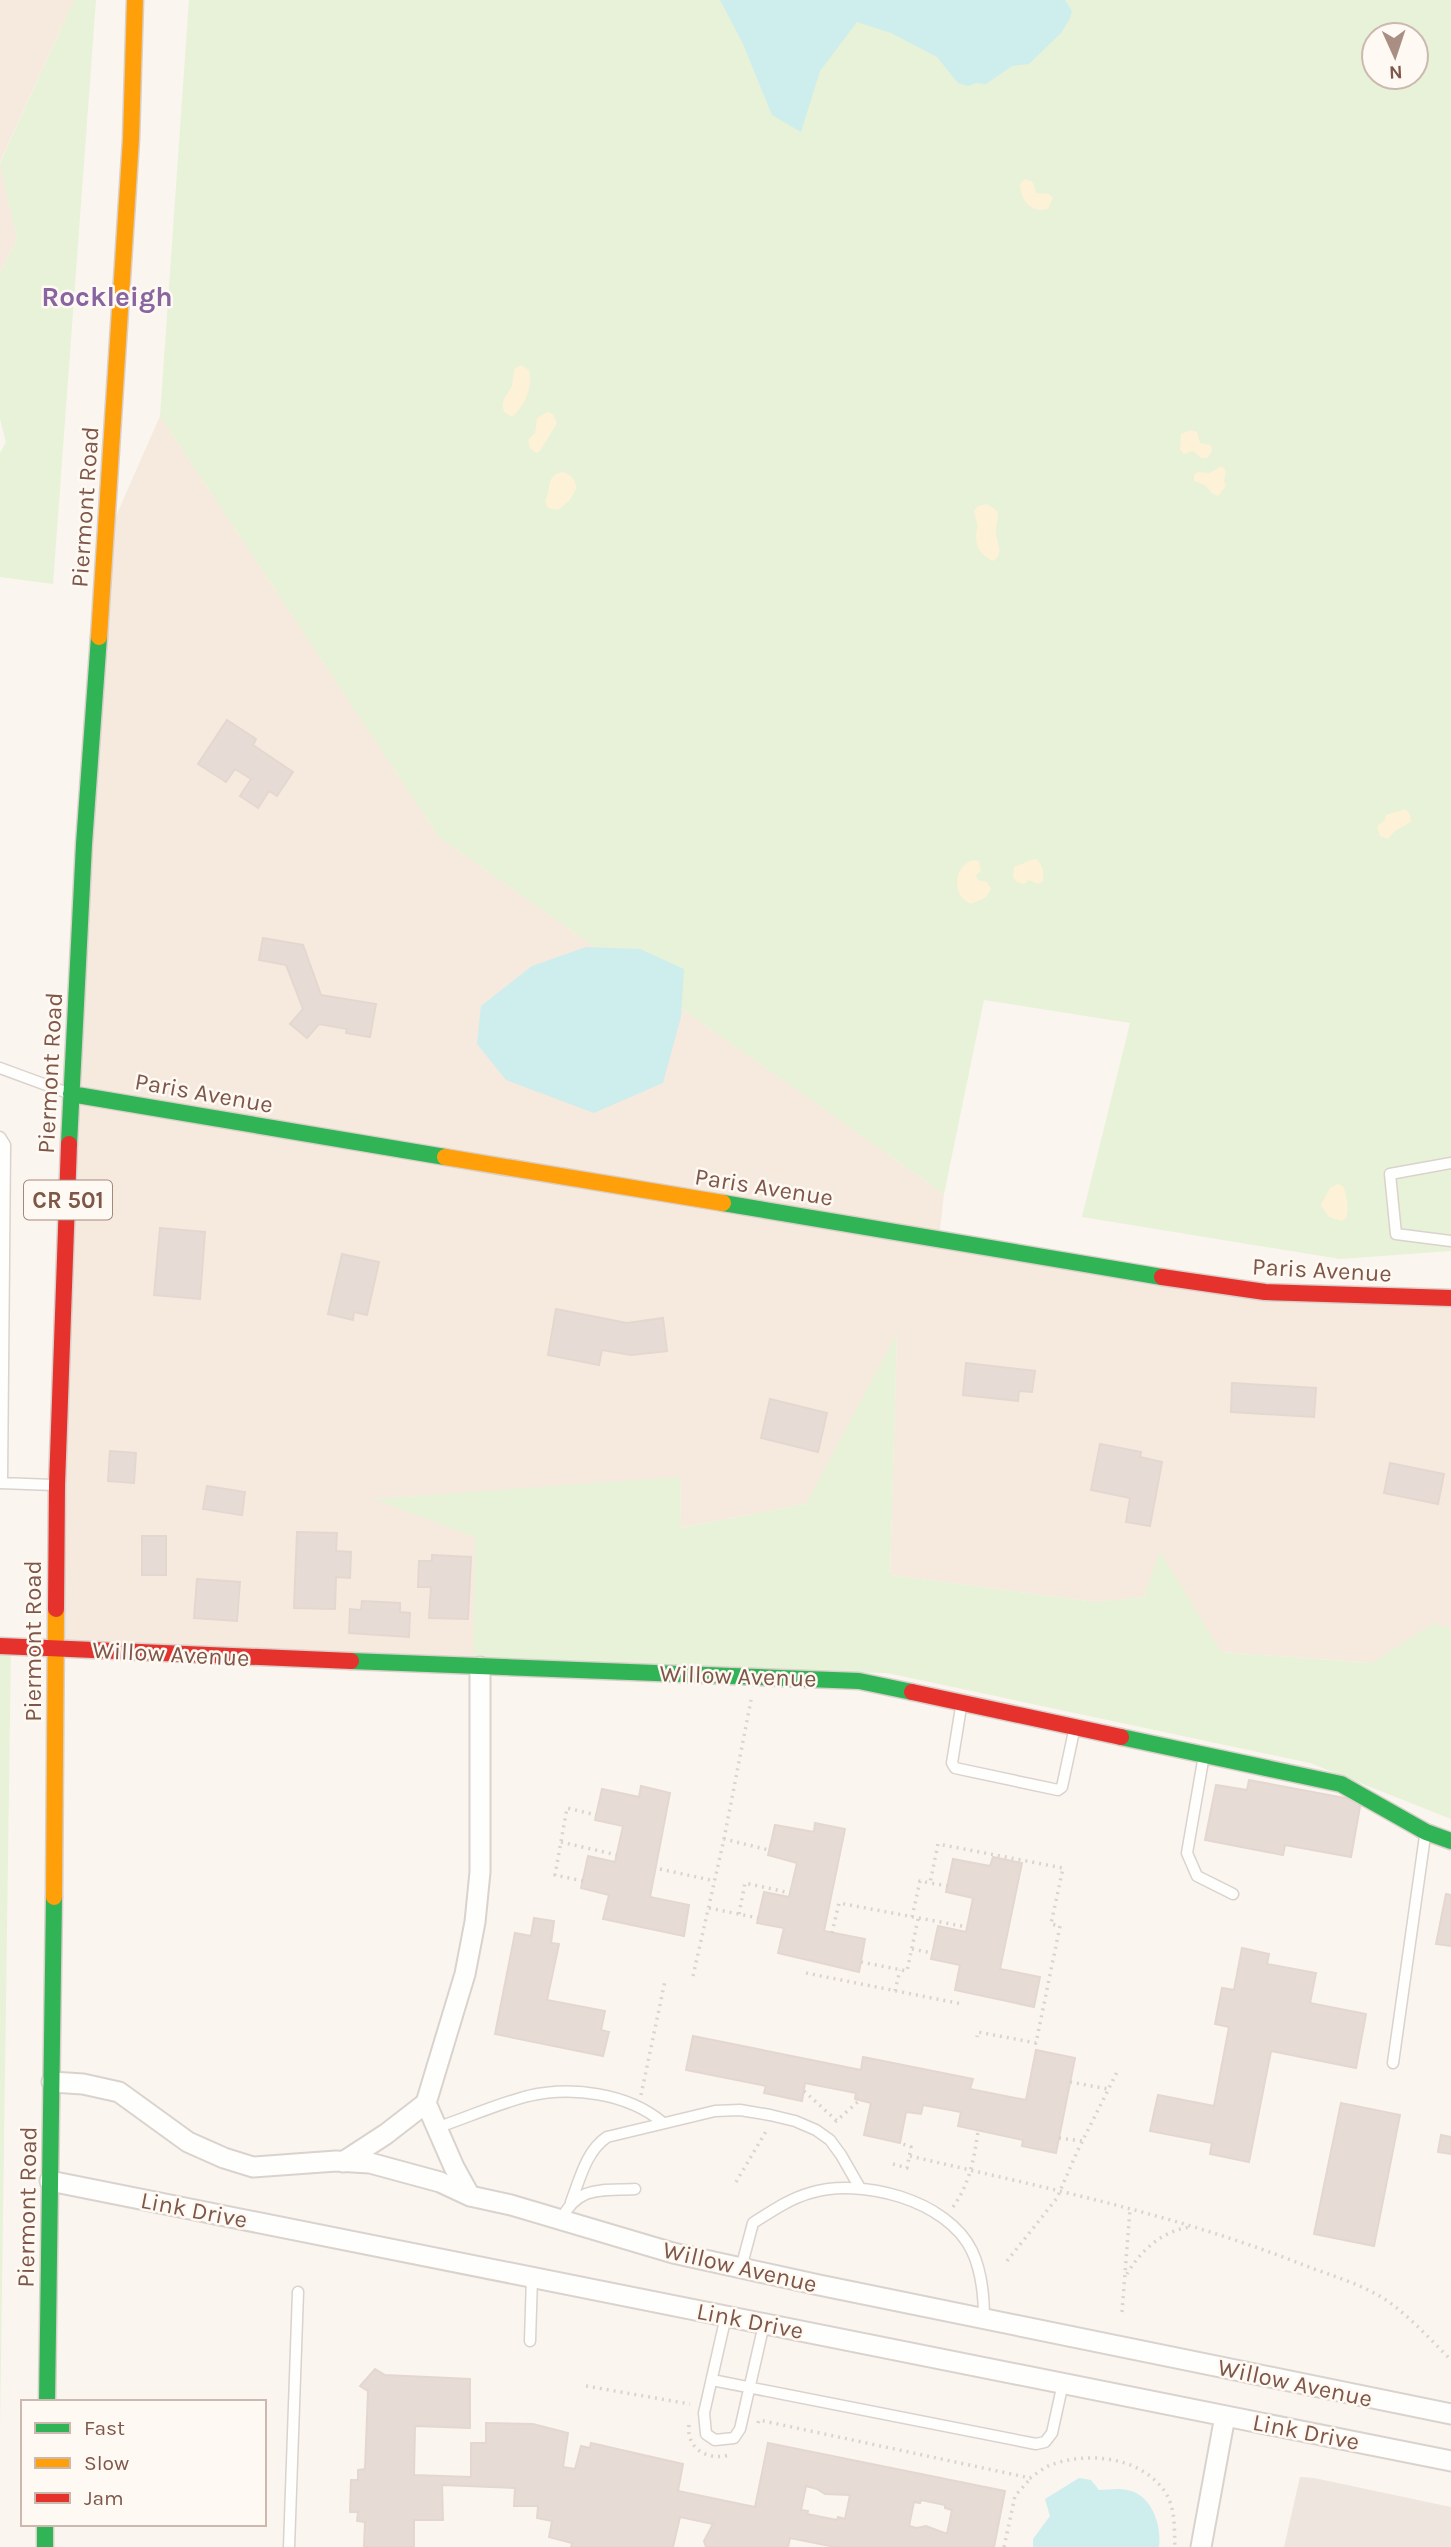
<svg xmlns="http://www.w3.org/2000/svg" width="1451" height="2547" viewBox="0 0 1451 2547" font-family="Karla,sans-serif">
<rect width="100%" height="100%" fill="#faf5ef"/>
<path fill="#f6eadf" d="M0,0H74L0,162L17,239L0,273Z
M160,416L439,837L944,1194L939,1239L1166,1276L1451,1298V1629L1434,1623L1373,1663L1221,1652L1160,1552L1144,1597L1095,1602L890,1575L897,1335L806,1504L681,1528L680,1478L376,1499L475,1537L480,1667L56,1648L106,539Z"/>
<path fill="#ede5de" d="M1300,2477L1314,2478L1451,2507V2547H1284Z"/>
<path fill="#e8f2d8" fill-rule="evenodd" d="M74,0H96L53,584L0,577V453L6,442L0,419V273L17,239L0,163Z
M189,0H1451V1251L1340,1259L1082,1217L1130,1023L984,1000L944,1194L439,837L160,416ZM1374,35H1416V77H1374Z
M897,1333L890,1575L1095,1602L1144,1597L1160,1551L1221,1652L1372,1663L1434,1623L1451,1629V1819L1310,1763L887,1673L473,1667L475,1537L374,1499L680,1477L681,1528L806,1504Z
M0,1645H11L0,2430Z"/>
<path fill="#fdf1d7" d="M1025,179L1033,182L1036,193L1049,194L1053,198L1048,209C1032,214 1020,200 1020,184Z
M521,365L529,370C533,387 525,406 512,417L504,412C500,400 507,395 512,386L514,369Z
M547,412L553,414L557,423L540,451L536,453L530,448L528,440L535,433L537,418Z
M1191,430L1197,432L1200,443L1211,445L1212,452L1207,458H1201L1193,451L1184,454L1180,449L1181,434Z
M1222,466L1226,471L1224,481L1226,486L1218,496L1212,493L1205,485L1194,481V475L1198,472L1209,473Z
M562,472C570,474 577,480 576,489L570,500L558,510L548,508L545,501C552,488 545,476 562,472Z
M987,504L997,511C1000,520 995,525 996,534C997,545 1005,553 993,561C978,553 974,544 977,528C978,523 975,517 974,511L978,506Z
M1406,809L1410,815L1411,822L1395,831L1388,839L1380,836L1377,826L1384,821L1386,815Z
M1034,859L1038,860L1043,870V881L1038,884L1029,880L1024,884L1017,882L1013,877L1014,867Z
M974,860L979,861L981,871L976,875L978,880L987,882L991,889L986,897L971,904C951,896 953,865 974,860Z
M1338,1184L1343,1186C1347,1195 1349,1209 1346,1218L1342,1221L1329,1217L1321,1205L1330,1188Z"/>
<path fill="#ceeded" d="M720,0H1065L1072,11L1069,20L1061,33L1029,64L1012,66L986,84L976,83L968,86L958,83L937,57L891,33L857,22L820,71L801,132L772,115L743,44Z
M586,947L640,949L684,969L681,1017L663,1083L594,1113L506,1080L477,1044L481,1006L532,966Z
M1079,2478L1091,2480L1099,2490C1108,2490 1118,2488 1127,2490C1152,2494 1162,2526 1159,2547H1033V2539L1050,2516L1045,2499Z"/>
<path fill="#e7dcd5" stroke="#e4d7d0" stroke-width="2" fill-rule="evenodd" d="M227,720L256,739L253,745L293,772L277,796L269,791L258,808L240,796L251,779L235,769L226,782L198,764Z
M263,938L303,945L321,995L376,1004L370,1037L346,1033L347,1029L319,1024L307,1038L290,1024L303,1009L286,965L259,960Z
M160,1228L205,1232L200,1299L154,1295Z
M342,1254L379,1262L367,1315L354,1312L353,1320L328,1314Z
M556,1309L627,1323L663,1318L667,1351L631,1355L602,1350L599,1365L548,1355Z
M966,1363L1035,1371L1032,1392L1019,1391L1018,1401L963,1395Z
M1232,1383L1316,1388L1314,1417L1231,1412Z
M770,1399L827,1413L818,1452L761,1438Z
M1100,1444L1141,1452L1140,1457L1162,1462L1150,1526L1126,1522L1130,1498L1091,1490Z
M110,1451L136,1453L134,1483L108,1481Z
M1390,1463L1444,1474L1438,1504L1384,1493Z
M207,1486L245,1492L242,1515L203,1509Z
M297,1532L337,1533L336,1551L351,1552L350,1578L336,1577L335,1609L294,1608Z
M142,1536H166V1575H142Z
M432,1555L471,1557L468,1619L429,1618L431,1587H418L419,1561H432Z
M197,1579L240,1582L237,1621L194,1618Z
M362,1601L400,1603V1612L410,1613L409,1637L349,1633L350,1609L361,1610Z
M1249,1780L1361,1801L1351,1857L1285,1845L1283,1855L1205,1840L1216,1785L1247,1790Z
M641,1786L670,1793L650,1897L689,1905L684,1936L603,1919L609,1895L581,1888L588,1856L615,1862L623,1826L595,1820L602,1789L639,1797Z
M815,1823L845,1829L824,1931L865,1939L859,1972L778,1953L784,1928L757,1923L764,1892L789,1897L797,1863L768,1855L775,1825L814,1832Z
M993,1857L1022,1863L1000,1969L1040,1977L1034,2007L955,1990L960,1965L931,1959L938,1926L966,1932L973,1898L946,1892L953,1859L990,1866Z
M1446,1894L1451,1895V1946L1436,1944Z
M534,1918L554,1921L551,1943L559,1944L547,2000L605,2011L601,2030L609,2032L603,2056L495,2034L515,1933L531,1936Z
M1242,1948L1269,1954L1267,1964L1316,1973L1310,2003L1366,2014L1356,2068L1271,2051L1249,2162L1210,2154L1212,2143L1150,2131L1158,2095L1214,2106L1229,2027L1215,2024L1222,1988L1234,1990Z
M693,2036L861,2070L863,2057L973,2079L970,2089L1026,2100L1036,2050L1075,2058L1056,2153L1022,2146L1023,2140L958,2126L961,2112L923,2105L921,2114L906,2112L900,2143L864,2135L871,2103L855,2099L856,2093L805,2083L802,2101L764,2093L766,2086L686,2070Z
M1341,2103L1400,2115L1374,2246L1314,2234Z
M1441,2135L1451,2137V2154L1438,2152Z
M375,2369L385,2375L470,2379V2428L415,2426L414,2475L471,2477V2443H486V2423L533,2424L568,2433L563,2467L575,2469L581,2446L590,2448L591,2443L683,2464L678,2491L755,2507L768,2443L1005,2491L994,2547H835L790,2538L788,2547H706L704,2541L713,2524L680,2517L673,2547H571L572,2543L549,2537L552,2521L537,2518L538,2506H514L515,2488L442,2485L443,2520H414V2547H364L365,2522L357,2521L358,2512H350L351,2480H358V2470L365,2469L368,2391L360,2386ZM806,2486L817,2489L825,2494L850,2495L845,2519L838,2517L837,2520L807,2514L808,2511L801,2510ZM921,2500L945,2505V2508L952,2510L947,2534L926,2526L917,2528L909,2526L914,2502L920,2503Z"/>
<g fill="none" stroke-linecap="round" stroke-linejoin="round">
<defs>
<path id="lane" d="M0,1068L68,1093
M0,1137L5,1145L2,1483
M1451,1163L1390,1174L1396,1234L1451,1241
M0,1483L53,1485
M961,1707L952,1763L955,1768L1058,1790L1062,1787L1074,1731
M1204,1755L1187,1853L1197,1876L1233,1894
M1393,2063L1425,1836
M436,2128C466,2118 497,2104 528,2096C572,2086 627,2093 662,2122
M571,2202C580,2179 586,2151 607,2137L715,2111L740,2110L770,2115L795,2121L816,2130L830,2140L841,2155L860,2188
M561,2220C578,2185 601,2191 635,2189
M741,2268L753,2223C772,2211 789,2199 810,2193C860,2177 948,2200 972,2251C982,2272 984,2296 984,2319
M726,2316L704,2413L706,2434L715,2440L734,2438L740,2429L764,2324
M530,2341L532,2277
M712,2380L1036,2444L1045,2442L1052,2433L1063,2383
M289,2547L298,2292"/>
<path id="street" d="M52,2082L83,2084L119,2092L188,2142L224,2158L253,2167L336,2161L370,2163L440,2182L470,2196L511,2205L673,2253L819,2285L1451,2414
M343,2162L386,2134L426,2103
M50,2181L1451,2461
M470,2196L454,2167L426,2103L465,1974L475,1922L480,1872V1667
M1201,2547L1225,2416"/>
<path id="fast" d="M71,1094L445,1157
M69,1144L84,844L99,637
M723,1203L1162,1277
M351,1661L859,1681L912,1692
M1121,1737L1341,1784L1426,1832L1451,1841
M47,2402L54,1897
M45,2524V2547"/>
<path id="slow" d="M99,637L131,139L135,0
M445,1157L723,1203
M54,1897L56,1609"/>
<path id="jam" d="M1162,1277L1265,1292L1451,1298
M56,1609L57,1485L69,1144
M0,1646L351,1661
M912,1692L1121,1737"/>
</defs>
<use href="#lane" stroke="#dad2cd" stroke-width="13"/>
<use href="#street" stroke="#dad2cd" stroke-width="23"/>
<use href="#fast" stroke="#dad0ca" stroke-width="19"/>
<use href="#slow" stroke="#dad0ca" stroke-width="19"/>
<use href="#jam" stroke="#dad0ca" stroke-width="19"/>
<path stroke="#ddd3ce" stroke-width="3.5" stroke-dasharray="2 5" stroke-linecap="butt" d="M724,1839L751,1700
M561,1842L617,1855
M660,1869L715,1881
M583,1881L555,1875L567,1808L596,1815
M948,1886L930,1883L938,1844L1063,1868L1051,1924L1060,1926L1036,2043L978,2032L977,2037
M709,1908L758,1918
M739,1914L745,1883L790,1893
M912,1917L920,1881L930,1883
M832,1933L839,1903L967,1927
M912,1949L932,1953
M861,1962L907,1971L918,1919
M806,1973L962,2004
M693,1976L724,1839L769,1850
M895,1991L900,1970
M1070,2082L1108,2089
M804,2091L837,2121
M641,2095L665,1981
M835,2122L860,2100
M1059,2138L1082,2141
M910,2156C1041,2187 1175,2214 1301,2264C1329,2275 1363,2284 1389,2302C1412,2319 1431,2340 1451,2360
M893,2164L907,2168L911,2147L900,2143
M736,2182L768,2128
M953,2207C970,2183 974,2159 978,2131
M1007,2261L1057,2198L1077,2152L1117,2072
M1127,2274C1140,2251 1163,2230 1191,2227
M1122,2312L1130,2209
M586,2386L690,2404
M758,2423L759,2420L1030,2478C1036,2474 1042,2469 1048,2466C1085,2451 1138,2456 1163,2489C1176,2506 1174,2527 1175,2547
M689,2425C686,2449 708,2461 729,2455
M1004,2547L1015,2496L1030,2479"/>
<use href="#lane" stroke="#fefefd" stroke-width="10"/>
<use href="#street" stroke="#fefefd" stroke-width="19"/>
<use href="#fast" stroke="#30b455" stroke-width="16"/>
<use href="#slow" stroke="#ff9f0a" stroke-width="16"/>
<use href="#jam" stroke="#e5322d" stroke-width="16"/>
</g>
<g text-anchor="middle" stroke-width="5" stroke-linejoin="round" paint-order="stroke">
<rect fill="#fff9f3" stroke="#a5887c" stroke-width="2" x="24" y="1180.5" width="88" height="39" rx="5"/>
<g font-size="23" font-weight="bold" fill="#7e5749">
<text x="68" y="1208">CR 501</text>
</g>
<g font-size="24" fill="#7e5749" stroke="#fff9f3">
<text transform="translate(85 507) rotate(-86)" y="8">Piermont Road</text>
<text transform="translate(50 1073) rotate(-87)" y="8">Piermont Road</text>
<text transform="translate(204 1093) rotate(10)" y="8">Paris Avenue</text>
<text transform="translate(764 1187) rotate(9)" y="8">Paris Avenue</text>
<text transform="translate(1322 1270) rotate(3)" y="8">Paris Avenue</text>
<text transform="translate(33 1641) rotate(-90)" y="8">Piermont Road</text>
<text transform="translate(171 1654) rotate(3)" y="8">Willow Avenue</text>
<text transform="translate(738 1676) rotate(2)" y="8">Willow Avenue</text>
<text transform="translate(27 2207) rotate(-89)" y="8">Piermont Road</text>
<text transform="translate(194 2210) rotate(11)" y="8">Link Drive</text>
<text transform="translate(740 2267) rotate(13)" y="8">Willow Avenue</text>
<text transform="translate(750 2321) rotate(11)" y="8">Link Drive</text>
<text transform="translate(1295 2383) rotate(12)" y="8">Willow Avenue</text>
<text transform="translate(1306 2432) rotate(11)" y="8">Link Drive</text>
</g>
<g font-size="28" font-weight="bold" fill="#8865a1" stroke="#fff9f3">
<text x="107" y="306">Rockleigh</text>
</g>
</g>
<rect x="21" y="2400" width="245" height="126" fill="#fff9f3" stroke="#cbb8af" stroke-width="2"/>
<rect x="35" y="2423" width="35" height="10" fill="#30b455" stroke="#cbb8af" stroke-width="2"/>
<text x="84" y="2435" font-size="21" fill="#7e5749">Fast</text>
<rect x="35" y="2458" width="35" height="10" fill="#ff9f0a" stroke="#cbb8af" stroke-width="2"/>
<text x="84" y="2470" font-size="21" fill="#7e5749">Slow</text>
<rect x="35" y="2493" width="35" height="10" fill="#e5322d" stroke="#cbb8af" stroke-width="2"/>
<text x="84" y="2505" font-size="21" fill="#7e5749">Jam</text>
<g transform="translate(1395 56) rotate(177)"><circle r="33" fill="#fff9f3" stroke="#cbb8af" stroke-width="2"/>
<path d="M0-5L12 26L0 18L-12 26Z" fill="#a98e83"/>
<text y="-10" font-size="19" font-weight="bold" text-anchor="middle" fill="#7e5749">N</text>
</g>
</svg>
